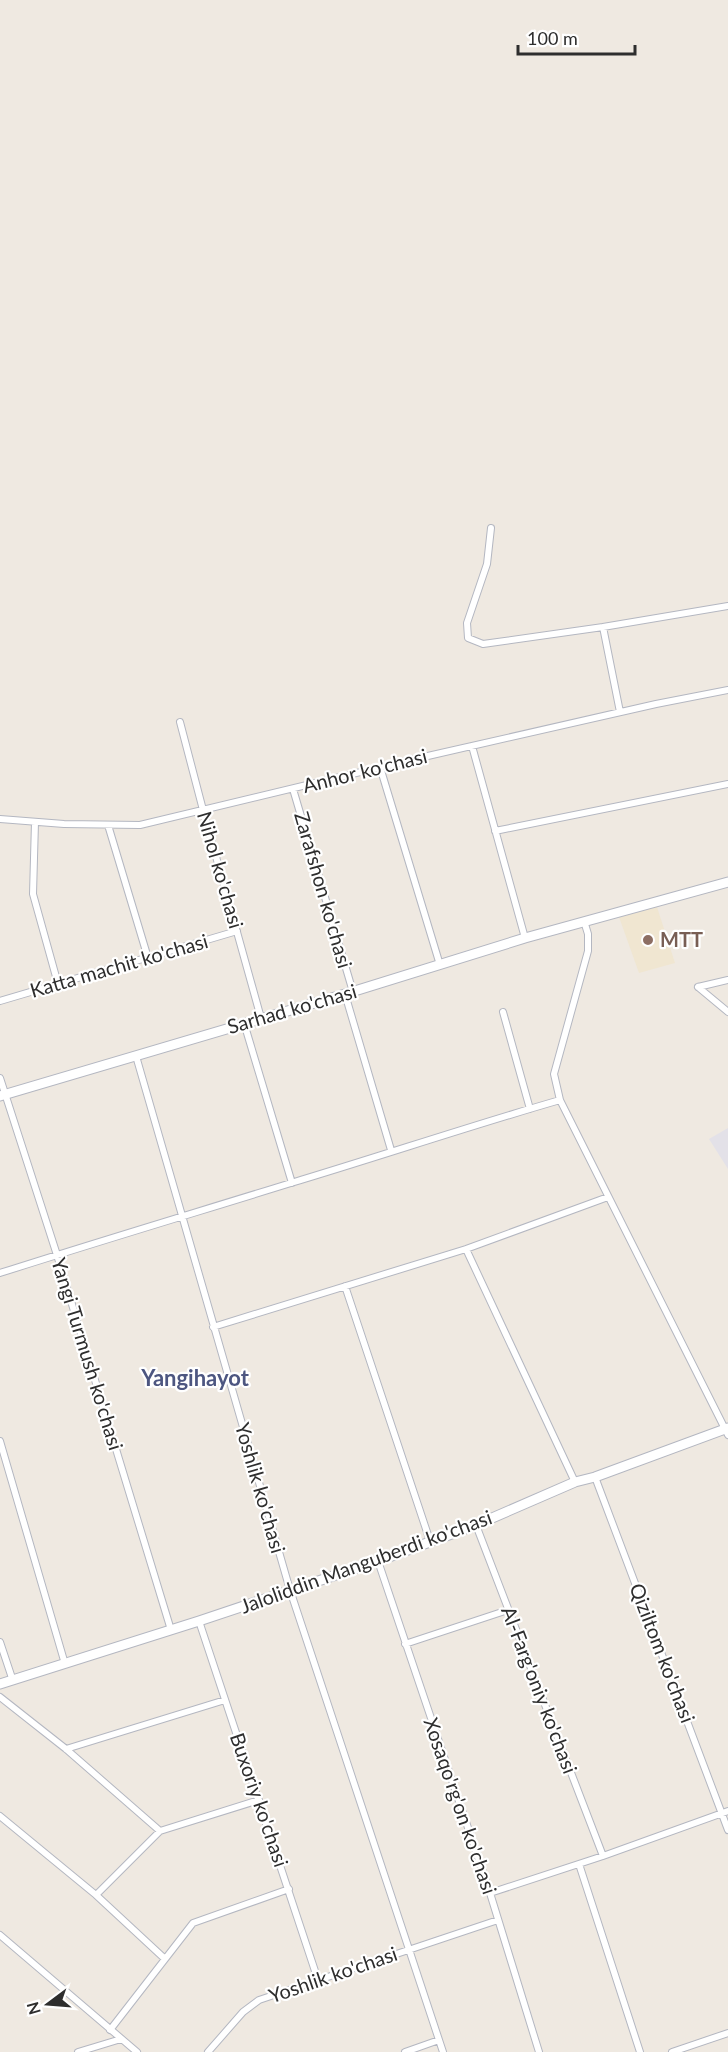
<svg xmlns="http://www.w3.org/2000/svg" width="728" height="2052" viewBox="0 0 728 2052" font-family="Lato,sans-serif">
<rect width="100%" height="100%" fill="#efe9e1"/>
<path fill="#e3e1e8" d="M728,1128V1169L709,1139Z"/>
<path fill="#f0e6d1" d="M657,907L675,963L639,973L619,917Z"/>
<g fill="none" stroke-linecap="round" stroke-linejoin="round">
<defs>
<path id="street" d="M491,528L487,564L467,623L468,638L483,644L603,627L728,606
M603,627L620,712
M180,722L203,810L261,1018
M472,746L525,938
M380,767L440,965
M293,789L353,992
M0,819L64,824L140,825L419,758L656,704L728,690
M35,822L33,894L58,984
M108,825L148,958
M495,831L728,784
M584,921L588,934V951L554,1074L560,1100L728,1435
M698,987L728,1012
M698,987L728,980
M345,994L391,1150
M0,1001L237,931
M503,1012L530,1109
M244,1023L292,1183
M136,1056L290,1590L443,2052
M0,1078L57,1255L171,1630
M466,1249L575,1482
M0,1273C97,1242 194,1213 291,1183C381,1156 470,1126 560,1100
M345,1286L430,1541
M213,1327L466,1249L608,1197
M0,1441L65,1664
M595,1477L728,1830
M476,1525L603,1856
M378,1561L490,1893L539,2052
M199,1621L318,1980
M0,1642L13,1681
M405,1644L508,1610
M0,1697L66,1749L160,1831L259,1800
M66,1749L225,1700
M0,1816L96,1895L165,1959
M579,1864L640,2052
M490,1893L603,1856L728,1811
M96,1895L160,1831
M0,1935L137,2052
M110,2030L193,1923L289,1889
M78,2052L121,2039
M208,2052L243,2012L259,2000L498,1920
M405,2052L439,2040
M672,2052L728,2033"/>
<path id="secondary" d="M0,1096L345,994L525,938L728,882
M0,1684L199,1621L378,1561L476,1525L575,1482L595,1477L728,1428"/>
</defs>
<use href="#street" stroke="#b4b7c1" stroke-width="8"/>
<use href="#secondary" stroke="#b4b7c1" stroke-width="11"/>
<use href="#street" stroke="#fff" stroke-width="6"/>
<use href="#secondary" stroke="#fff" stroke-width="9"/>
</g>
<circle fill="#8d6e63" stroke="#fff" stroke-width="2" cx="648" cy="940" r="6"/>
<g text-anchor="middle" stroke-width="4.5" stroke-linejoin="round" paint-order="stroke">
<g font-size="20" fill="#2e2e2e" stroke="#fff">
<text transform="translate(365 771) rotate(-14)" y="7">Anhor ko'chasi</text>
<text transform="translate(220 870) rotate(74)" y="7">Nihol ko'chasi</text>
<text transform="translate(323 890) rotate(74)" y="7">Zarafshon ko'chasi</text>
<text transform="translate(119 966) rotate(-16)" y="7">Katta machit ko'chasi</text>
<text transform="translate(292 1009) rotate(-16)" y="7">Sarhad ko'chasi</text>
<text transform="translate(87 1354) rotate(73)" y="7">Yangi Turmush ko'chasi</text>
<text transform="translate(260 1488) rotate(74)" y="7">Yoshlik ko'chasi</text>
<text transform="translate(366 1562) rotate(-20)" y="7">Jaloliddin Manguberdi ko'chasi</text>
<text transform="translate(662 1653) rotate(69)" y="7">Qiziltom ko'chasi</text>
<text transform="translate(539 1690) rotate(69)" y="7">Al-Farg'oniy ko'chasi</text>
<text transform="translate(259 1800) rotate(71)" y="7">Buxoriy ko'chasi</text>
<text transform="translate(460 1806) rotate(71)" y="7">Xosaqo'rg'on ko'chasi</text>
<text transform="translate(333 1975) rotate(-19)" y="7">Yoshlik ko'chasi</text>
</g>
<g font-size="20" font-weight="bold" fill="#785e54" stroke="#fff" text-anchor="start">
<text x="660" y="947">MTT</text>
</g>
<g font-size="22" font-weight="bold" fill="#4d5680" stroke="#fff">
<text x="195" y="1386">Yangihayot</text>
</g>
</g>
<g transform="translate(48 2004) rotate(254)" stroke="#ffffff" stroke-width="4.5" paint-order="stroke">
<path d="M0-4.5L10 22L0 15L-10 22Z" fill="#2e2e2e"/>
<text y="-9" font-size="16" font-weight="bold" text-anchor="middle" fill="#2e2e2e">N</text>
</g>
<path d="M518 45v9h117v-9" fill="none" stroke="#2e2e2e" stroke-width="3"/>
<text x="527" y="45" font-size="18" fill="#2e2e2e" stroke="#ffffff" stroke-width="4.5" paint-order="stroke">100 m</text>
</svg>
